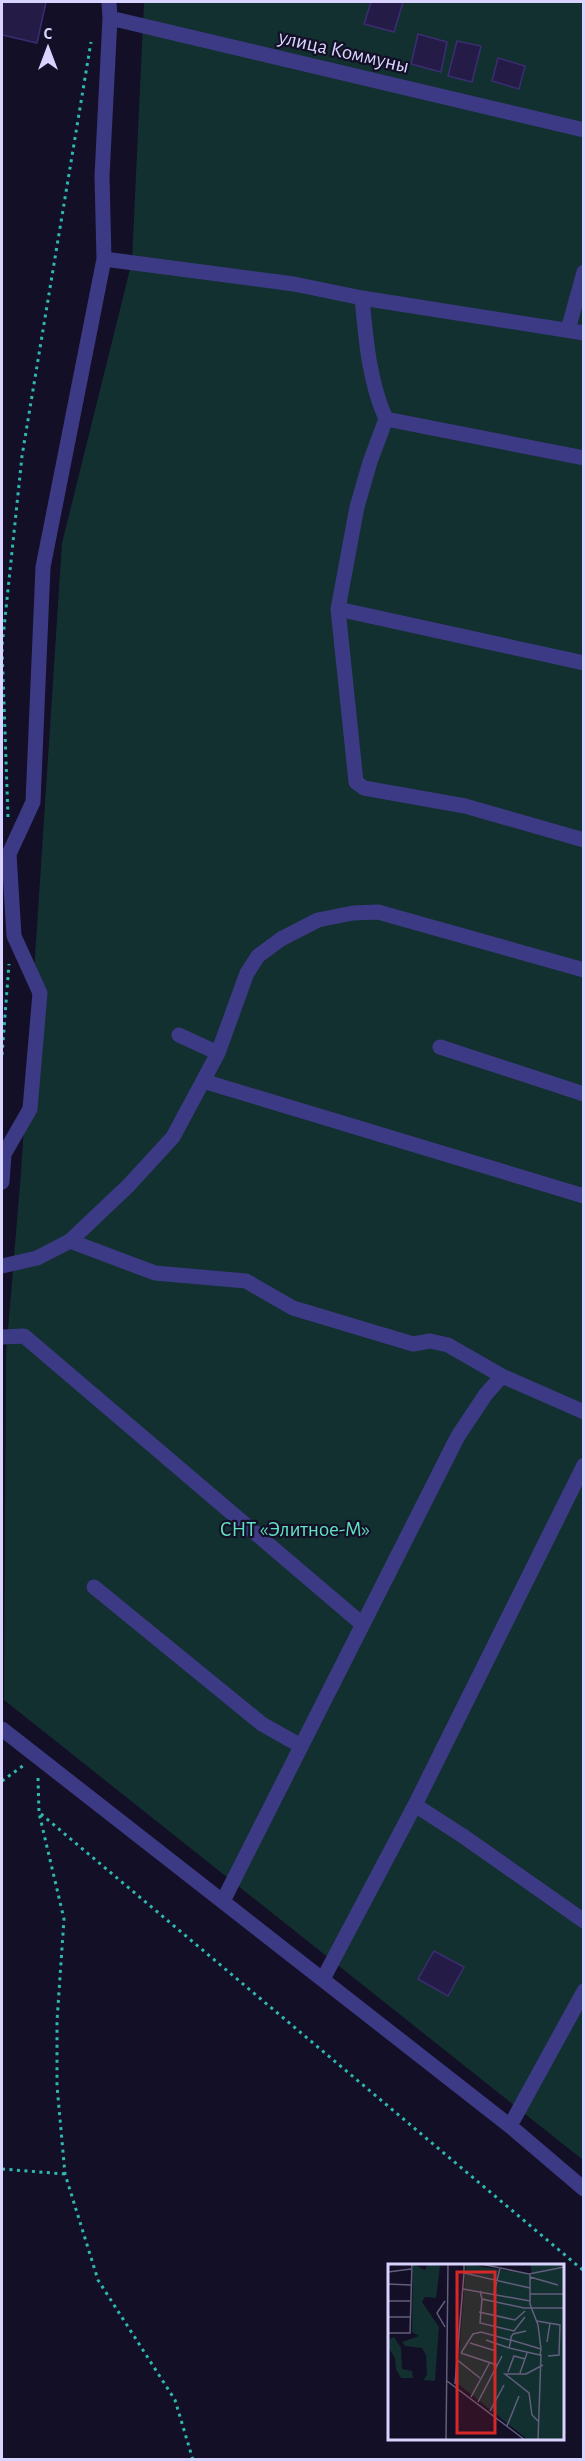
<svg xmlns="http://www.w3.org/2000/svg" width="585" height="2461" viewBox="0 0 585 2461" font-family="'Alegreya Sans',sans-serif">
<rect width="100%" height="100%" fill="#130f26"/>
<path fill="#12302f" d="M144,2H583V2160L4,1700L6,1354L21,1172L62,543L132,261Z"/>
<path fill="#241b47" stroke="#3b2d73" stroke-width="1.5" d="M2,2H46L37,43L2,35Z
M371,2H403L394,32L364,24Z
M418,34L447,42L441,72L411,64Z
M457,41L481,46L472,82L448,76Z
M498,58L525,66L519,89L492,81Z
M434,1951L464,1967L448,1996L418,1979Z"/>
<g fill="none" stroke-linecap="round" stroke-linejoin="round">
<path stroke="#2fb8b0" stroke-width="3" stroke-dasharray="3 4.5" stroke-linecap="butt" d="M8,817L2,647L22,456L91,42
M2,1055L9,964
M38,1778L39,1813L64,1919L57,2021V2086L65,2174L98,2280L175,2400L193,2460
M2,1781L24,1765
M41,1814L584,2271
M2,2169L65,2174"/>
<path stroke="#3d3a85" stroke-width="15" d="M109,2L110,18L584,130
M104,259L294,284L362,298L584,333
M362,298C366,340 369,381 386,419L584,458
M568,330L584,272
M386,419L370,462L357,507L338,609L356,782L364,788L465,806L584,840
M338,609L584,663
M179,1035L218,1053
M440,1047L584,1094
M203,1081L584,1196
M2,1182L4,1154L30,1109L40,993L14,936L9,854L33,802L43,567L104,259L102,176L110,18
M70,1241L128,1186L173,1137L218,1053L247,973L258,956L281,939L318,920L353,913L378,912L584,970
M2,1266L37,1258L70,1241L155,1273L246,1281L293,1308L413,1344L430,1341L448,1345L502,1376L584,1412
M2,1337L24,1336L362,1624
M94,1587L262,1724L301,1746
M2,1729L510,2126L584,2189
M415,1805L463,1836L584,1921
M223,1901L458,1436L486,1394L502,1376
M323,1979L415,1805L584,1465
M510,2126L584,1991"/>
</g>
<g text-anchor="middle" stroke-width="4.5" stroke-linejoin="round" paint-order="stroke">
<g font-size="21" fill="#d9d4ff" stroke="#130f26">
<text transform="translate(344 51) rotate(13)" y="7">улица Коммуны</text>
</g>
<g font-size="21" fill="#5fe0c0" stroke="#130f26">
<text x="295" y="1536">СНТ «Элитное-М»</text>
</g>
</g>
<g transform="translate(388 2264)">
<rect width="176" height="176" fill="#130f26"/>
<path d="M25,0L37,6L40,0L52,2L48,34L37,33L34,38L51,63L47,117L35,116L39,111L38,91L34,84L17,82L14,78L31,72L24,68ZM78,0L144,11L142,0H175V175H139L69,119ZM6,73L13,84L14,105L24,107L25,114H13L8,105L7,94L0,83V76Z" fill="#12302f"/>
<path fill="none" stroke="#625e7d" stroke-width="1.5" d="M76,0V9L142,24M93,0L141,10L176,3M0,8L23,5M142,10V40L150,61L153,85M142,13L170,21M0,20L23,21M75,25L142,37M92,27L94,35L136,44H176M106,29L112,4M142,30H176M94,35L92,59L126,67L137,53M0,37H22M91,48L127,56L137,47M0,53H22M149,57L172,61L171,91L160,92M57,63L49,49L57,37M0,69H22L24,0M98,76L121,84M159,78L162,59M82,79L108,87M73,89L85,70L93,68L122,76H123L153,85L152,91L121,84L123,76V73L125,70L138,67M73,89L109,101M68,95L92,114M120,108L126,92L137,95M132,109L139,89M59,117L137,176M67,120L76,9M83,133L102,98M90,138L114,92M102,147L116,121M151,158L144,151L141,129L117,110H138L155,101M119,162L131,132M58,176L60,0M150,176L153,90"/>
<path fill="#d62828" fill-opacity="0.15" stroke="#d62828" stroke-width="3" d="M69,8H107V169H69Z"/>
<rect width="176" height="176" fill="none" stroke="#d9d4ff" stroke-width="3"/>
</g>
<rect width="585" height="2461" fill="none" stroke="#d9d4ff" stroke-width="6"/>
<g transform="translate(48 48)" stroke="#130f26" stroke-width="4.5" paint-order="stroke">
<path d="M0-4.5L10 22L0 15L-10 22Z" fill="#d9d4ff"/>
<text y="-9" font-size="16" font-weight="bold" text-anchor="middle" fill="#d9d4ff">С</text>
</g>
</svg>
